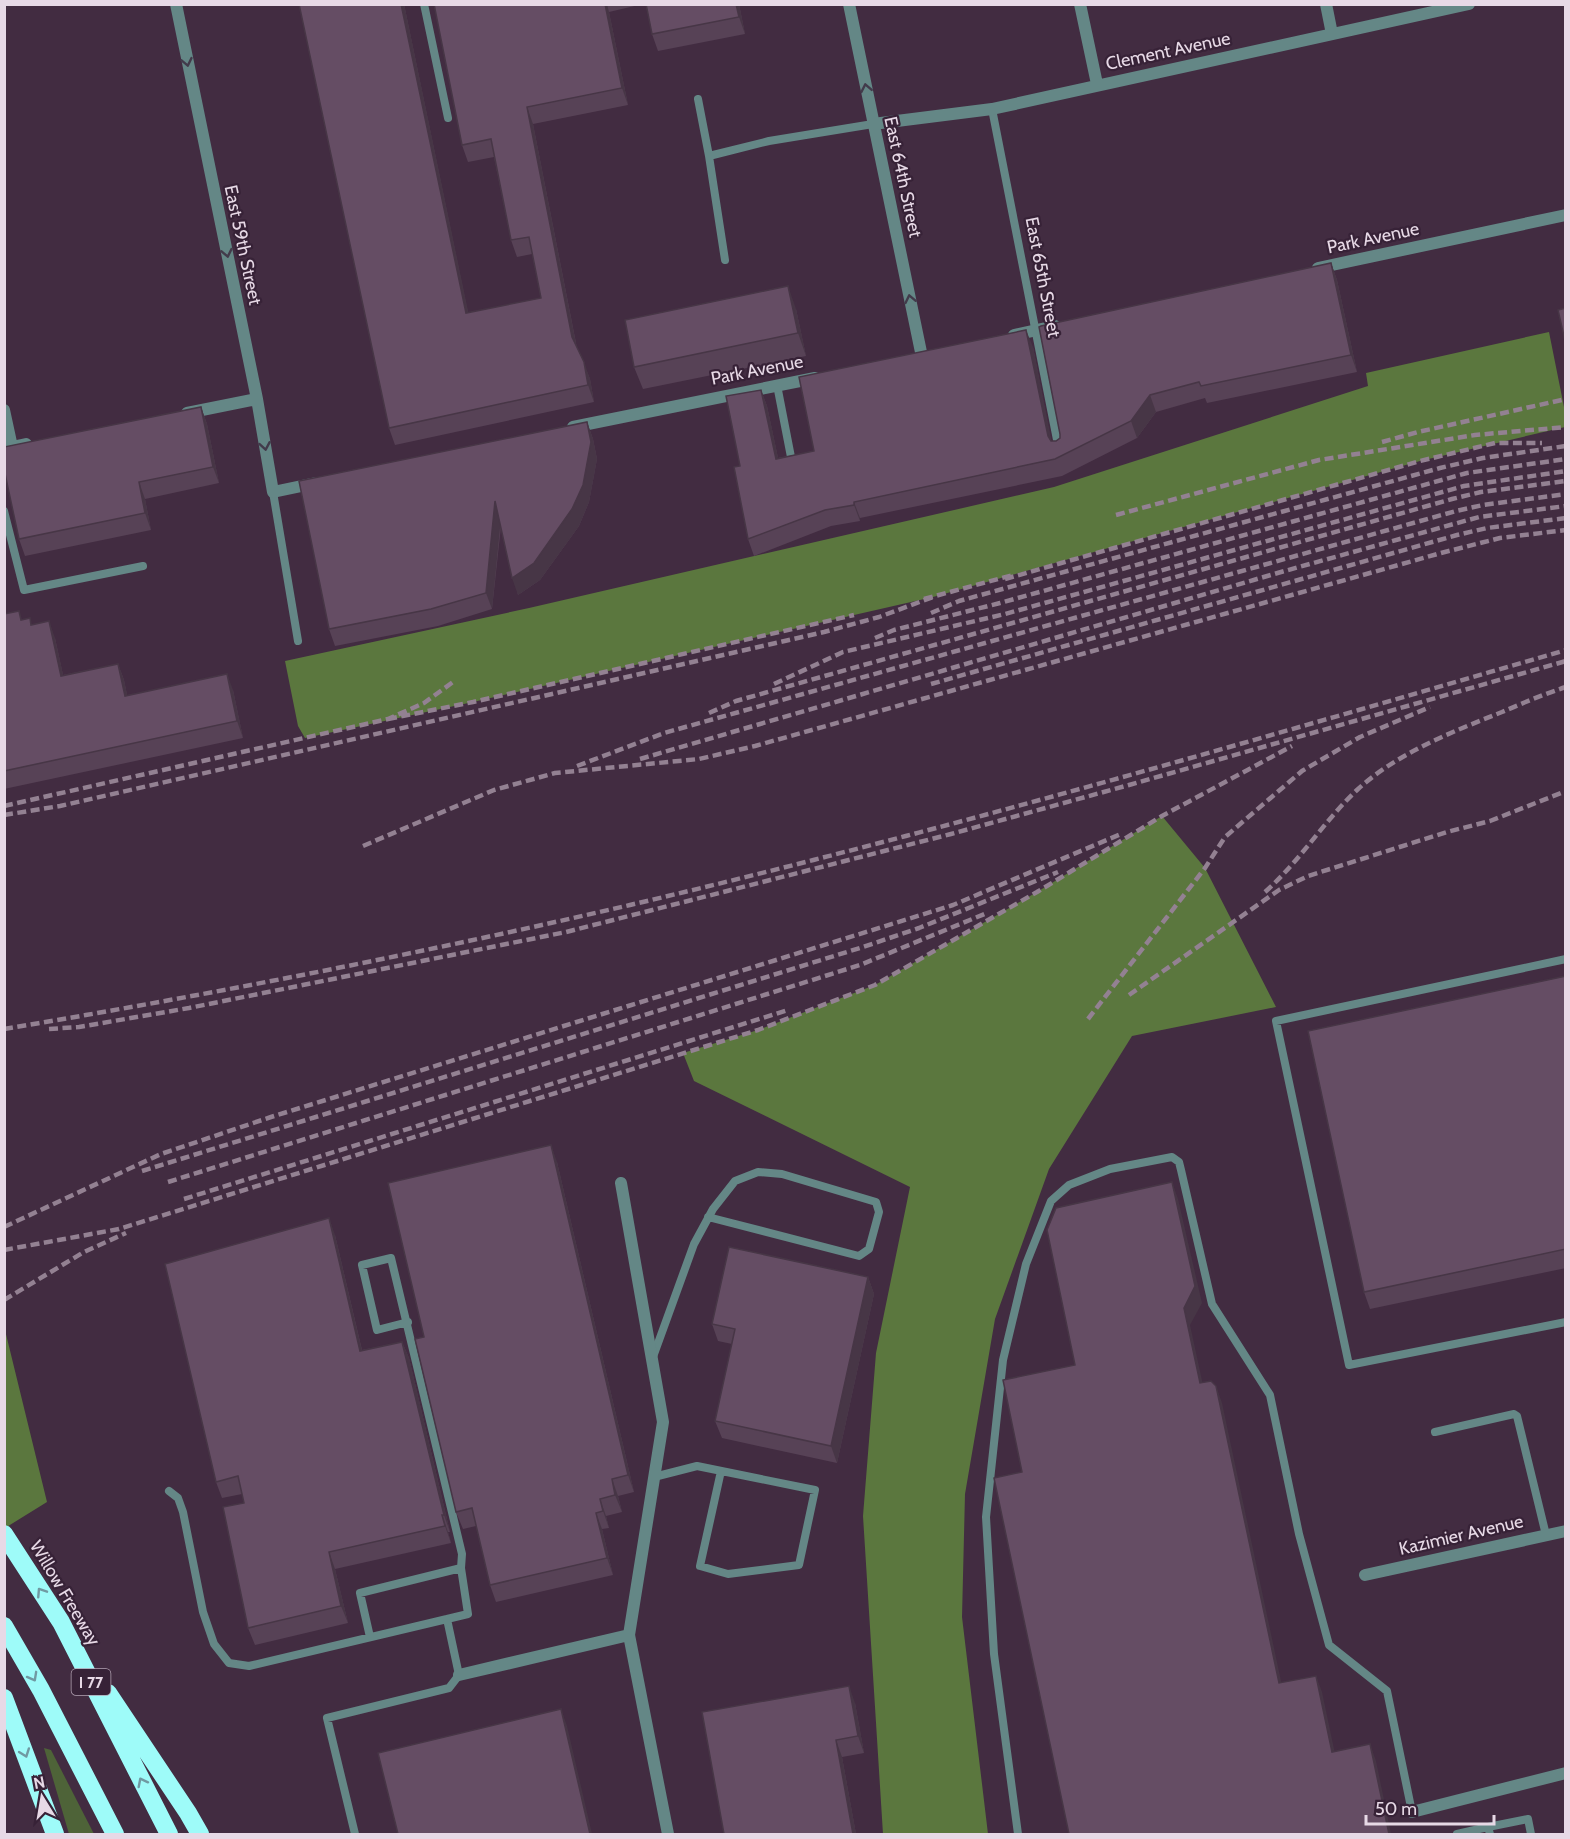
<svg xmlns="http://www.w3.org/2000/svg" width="1570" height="1839" viewBox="0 0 1570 1839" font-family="Cabin,sans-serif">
<rect width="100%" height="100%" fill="#422c41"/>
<path fill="#4e6338" d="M44,1748L51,1750L94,1834H69Z"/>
<path fill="#5b773e" d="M1549,332L1565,412V427L1420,461L933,597L473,702L305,738L298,726L285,661L529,608L1054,487L1368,386L1366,373Z
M1162,816L1205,868L1276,1007L1132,1036L1049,1169L995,1319L965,1494L962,1617L988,1834H883L863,1516L876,1353L910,1187L694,1081L683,1053L758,1030L875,985L1037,892Z
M4,1326L47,1502L5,1528H4Z"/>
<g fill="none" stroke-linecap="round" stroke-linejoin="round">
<path stroke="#648786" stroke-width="8" d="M424,4L448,118
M698,99L709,156L769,141L873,124
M992,109L1059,450
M709,156L725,260
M777,385L791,457
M273,492L298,641
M4,511L24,590L143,566
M1566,959L1276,1021L1349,1365L1566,1322
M408,1322L377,1330L362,1265L391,1258L462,1554L461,1568
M653,1357L694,1244L713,1209L735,1181L758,1172L782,1174L876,1202L879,1212L869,1249L859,1256L708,1217
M1435,1432L1514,1414L1517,1416L1546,1535
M654,1477L697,1466L815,1490L799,1565L728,1574L700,1566L721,1471
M169,1491L178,1498L183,1512L203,1612L214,1644L229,1663L249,1666L447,1619L459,1675L449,1688L327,1718L355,1834
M370,1637L360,1593L461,1568L468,1614L447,1619
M1488,1827L1528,1819L1531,1834
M1018,1834L994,1654L986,1517L1003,1360L1026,1264L1051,1201L1069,1185L1110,1169L1172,1157L1179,1162L1181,1170L1212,1304L1270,1395L1299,1534L1329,1645L1387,1691L1412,1812
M1457,1834L1488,1827L1490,1834"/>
<path stroke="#648786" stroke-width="12" d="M176,4L257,399L273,492L316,483
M849,4L922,357
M1080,4L1097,84
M1326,4L1332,34
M873,124L992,109L1469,4
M1318,268L1566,215
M1014,335L1055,326
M4,410L12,447L26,444
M187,413L257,399
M573,427L815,378
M1365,1575L1566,1531
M629,1635L668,1834
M459,1675L629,1635L663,1422L621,1183
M1412,1812L1566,1773"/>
<path stroke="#9efbf9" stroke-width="18" d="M4,1534L61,1622L169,1834
M4,1626L41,1690L115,1834
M108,1693L188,1813L200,1834
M4,1698L55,1834"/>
<path stroke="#938192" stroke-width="4.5" stroke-dasharray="9 4.5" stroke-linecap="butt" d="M1382,442L1418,432L1566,399
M1116,515L1319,460L1475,435L1566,427
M1005,579L1420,461L1495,443H1542
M924,599L1013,575
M931,613L959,601L1440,468L1483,458L1566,446
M875,638L894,630L1000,603L1467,473L1566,459
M774,684L843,652L1005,614L1464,486L1566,471
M931,684L1457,535L1487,528L1566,518
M709,713L736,701L1452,499L1481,492L1566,481
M388,719L473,702L854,615
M640,759L1281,572L1479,517L1566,506
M577,766L664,733L1456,511L1483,505L1566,494
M4,806L388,719L424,703L453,682
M4,815L60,806L824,632L879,617L933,597
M363,846L494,790L555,773L699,759L755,746L1441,553L1500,538L1566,530
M1265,892C1300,861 1324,821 1357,790C1397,753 1452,732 1502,712C1523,703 1544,694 1566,687
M1129,995L1279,890L1308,876L1447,832L1490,821L1566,791
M1088,1019L1205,868L1225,837L1302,771L1360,737L1430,707
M4,1029C214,994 423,953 630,905C945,831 1255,740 1566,650
M49,1029L79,1027L189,1008L566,932L951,834L1129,785L1566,661
M142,1171L863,947L919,928L1058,872
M168,1182L860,965L987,913
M184,1199L788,1010
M4,1227L161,1154L271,1117L953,905L1121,834
M4,1250L119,1229L758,1030L875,985L1037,892L1162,816L1292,746
M4,1300L84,1252L126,1233"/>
</g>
<path fill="#574256" d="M299,4H404L468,313L541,298L532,254L517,257L511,240L494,157L468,162L462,145L434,4H643L609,12L628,105L533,124L577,348L590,379L594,402L395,445L389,428Z
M739,4L745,34L658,51L652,34Z
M1331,263L1337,280L1357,372L1207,403L1205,398L1156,412L1137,438L1062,476L860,518V521L831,526L754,556L748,539L740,466L761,390L767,406L778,458L814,451L1033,347L1051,441H1056Z
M796,309L806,356L643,389L634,367Z
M201,407L207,424L219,483L145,499L151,530L25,556L19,539Z
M587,422L593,439L597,459L589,502L579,526L540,580L518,595L501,526L492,609L438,626L335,646L329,629Z
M4,614L22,619L55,638L63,675L118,664L124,680L127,695L233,690L243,738L4,789Z
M1566,976V1268L1370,1309L1364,1292Z
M557,1162L634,1492L618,1496L622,1512L606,1516L609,1528L602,1529L613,1575L496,1602L490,1585L476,1526L463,1529L456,1512L424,1337Z
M335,1235L362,1350L402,1342L409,1358L450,1532H448L451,1543L335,1569L348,1623L255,1645L248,1628L244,1503L242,1494L222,1498L216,1482Z
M868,1277L874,1294L837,1463L722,1438L715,1421L732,1344L718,1341L712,1324Z
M855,1703L864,1753L842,1757L856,1834H724Z"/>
<path fill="#473646" d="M401,4H404L472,330L466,313Z
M605,4H607L609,12L628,105L622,88Z
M736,4H739L745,34L739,17Z
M527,107L533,124L578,354L572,337Z
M1331,263L1337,280L1357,372L1351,355Z
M788,286L796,309L806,356L798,333Z
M1026,330L1033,347L1054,453L1048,436Z
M584,362L590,379L594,402L588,385Z
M761,390L767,406L782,476L776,459Z
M1150,395L1156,412L1137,438L1131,421Z
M201,407L207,424L219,483L213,467Z
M587,422L593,439L597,459L589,502L579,526L540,580L518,595L512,578Z
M139,482L145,499L151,530L145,513Z
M495,501L501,518L492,609L486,593Z
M854,502L860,518V521L854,505Z
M49,621L55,638L67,693L61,676Z
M118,664L124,680L131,713L125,696Z
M227,674L233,690L243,738L237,721Z
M551,1145L557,1162L634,1492L628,1475Z
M1172,1182L1178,1199L1202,1303L1190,1325L1206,1399L1200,1383L1184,1308Z
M329,1218L335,1235L366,1368L360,1351Z
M868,1277L874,1294L837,1463L831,1446Z
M402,1342L409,1358L450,1532L444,1515Z
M1216,1386L1222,1403L1285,1700L1279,1683Z
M612,1479L618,1496L622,1512L615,1495Z
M600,1499L606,1516L609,1528L603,1511Z
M596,1513L602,1529L613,1575L607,1558Z
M442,1515L448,1532L451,1543L445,1526Z
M329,1552L335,1569L348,1623L341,1606Z
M1316,1676L1322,1692L1338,1768L1332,1752Z
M849,1686L855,1703L864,1753L858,1736Z
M561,1709L567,1726L592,1834H590Z
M836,1740L842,1757L856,1834H853Z
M1370,1744L1376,1761L1391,1834H1389Z"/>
<path fill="#654d64" stroke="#473646" stroke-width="1.5" d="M299,4H401L466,313L541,298L529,237L511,240L491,139L462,145L434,4H605L622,88L527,107L572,337L584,362L588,385L389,428Z
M646,4H736L739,17L652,34Z
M1331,263L1351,355L1201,386L1199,382L1150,395L1131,421L1055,459L854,502V505L825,510L748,539L734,467L740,466L726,396L761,390L776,459L814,451L799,377L1026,330L1048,436L1051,441H1056L1060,438V434L1039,327L1041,326Z
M788,286L798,333L634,367L625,320Z
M1566,308V345L1558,310Z
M201,407L213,467L139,482L145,513L19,539L4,469V447Z
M587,422L591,442L583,485L572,509L534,563L512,578L495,501L486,593L431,609L329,629L299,481Z
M19,611L21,620L30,618L31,625L49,621L61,676L118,664L125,696L227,674L237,721L4,771V614Z
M1566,976V1249L1364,1292L1308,1031Z
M551,1145L628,1475L612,1479L615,1495L600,1499L603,1511L596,1513L607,1558L490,1585L472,1508L456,1512L415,1339L424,1337L388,1183Z
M1172,1182L1195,1286L1184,1308L1200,1383L1211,1381L1216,1386L1279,1683L1316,1676L1332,1752L1370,1744L1389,1834H1069L994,1478L1022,1472L1003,1380L1075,1365L1047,1230L1056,1208Z
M329,1218L360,1351L402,1342L444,1515H442L445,1526L329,1552L341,1606L248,1628L223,1507L244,1503L238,1476L216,1482L165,1264Z
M729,1247L868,1277L831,1446L715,1421L735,1329L712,1324Z
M849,1686L858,1736L836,1740L853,1834H724L702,1712Z
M561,1709L590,1834H398L378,1753Z"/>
<defs><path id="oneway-chevron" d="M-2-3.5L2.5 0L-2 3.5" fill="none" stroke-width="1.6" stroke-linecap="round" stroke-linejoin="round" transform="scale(1.5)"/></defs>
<g stroke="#423b4b">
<use href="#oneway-chevron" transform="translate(187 62) rotate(78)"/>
<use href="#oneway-chevron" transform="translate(866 88) rotate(-101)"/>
<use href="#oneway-chevron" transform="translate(227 253) rotate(78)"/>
<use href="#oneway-chevron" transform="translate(910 299) rotate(-102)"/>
<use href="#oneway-chevron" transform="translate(265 446) rotate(80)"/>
</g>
<g stroke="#7099a2">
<use href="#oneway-chevron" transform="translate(41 1592) rotate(-123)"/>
<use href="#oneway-chevron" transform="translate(33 1677) rotate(61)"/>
<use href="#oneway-chevron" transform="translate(25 1753) rotate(70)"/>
<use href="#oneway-chevron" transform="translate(142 1782) rotate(-117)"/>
</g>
<g text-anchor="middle" stroke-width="4.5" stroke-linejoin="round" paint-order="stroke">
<rect fill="#372237" stroke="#b2a2b2" stroke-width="1.5" x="71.5" y="1669" width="39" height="26" rx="4.5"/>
<g font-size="16" font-weight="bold" fill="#e7d9e6">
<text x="91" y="1688">I 77</text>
</g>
<g font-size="18" fill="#e7d9e6" stroke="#372237">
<text transform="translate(1168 51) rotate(-12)" y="6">Clement Avenue</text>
<text transform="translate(903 177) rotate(78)" y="6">East 64th Street</text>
<text transform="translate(1373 238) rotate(-12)" y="6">Park Avenue</text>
<text transform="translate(243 245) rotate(78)" y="6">East 59th Street</text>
<text transform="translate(1043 277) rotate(79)" y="6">East 65th Street</text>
<text transform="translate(757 370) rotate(-11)" y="6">Park Avenue</text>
<text transform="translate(1461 1535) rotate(-13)" y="6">Kazimier Avenue</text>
<text transform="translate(65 1593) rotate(59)" y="6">Willow Freeway</text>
</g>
</g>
<rect width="1570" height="1839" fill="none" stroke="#e7d9e6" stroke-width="12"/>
<g transform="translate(42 1797) rotate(349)" stroke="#372237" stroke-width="4.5" paint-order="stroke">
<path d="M0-4.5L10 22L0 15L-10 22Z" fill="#e7d9e6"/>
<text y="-9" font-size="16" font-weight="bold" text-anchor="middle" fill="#e7d9e6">N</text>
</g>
<path d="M1366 1815v9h128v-9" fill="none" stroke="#e7d9e6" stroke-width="3"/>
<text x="1375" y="1815" font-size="18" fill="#e7d9e6" stroke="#372237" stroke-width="4.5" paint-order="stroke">50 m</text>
</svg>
